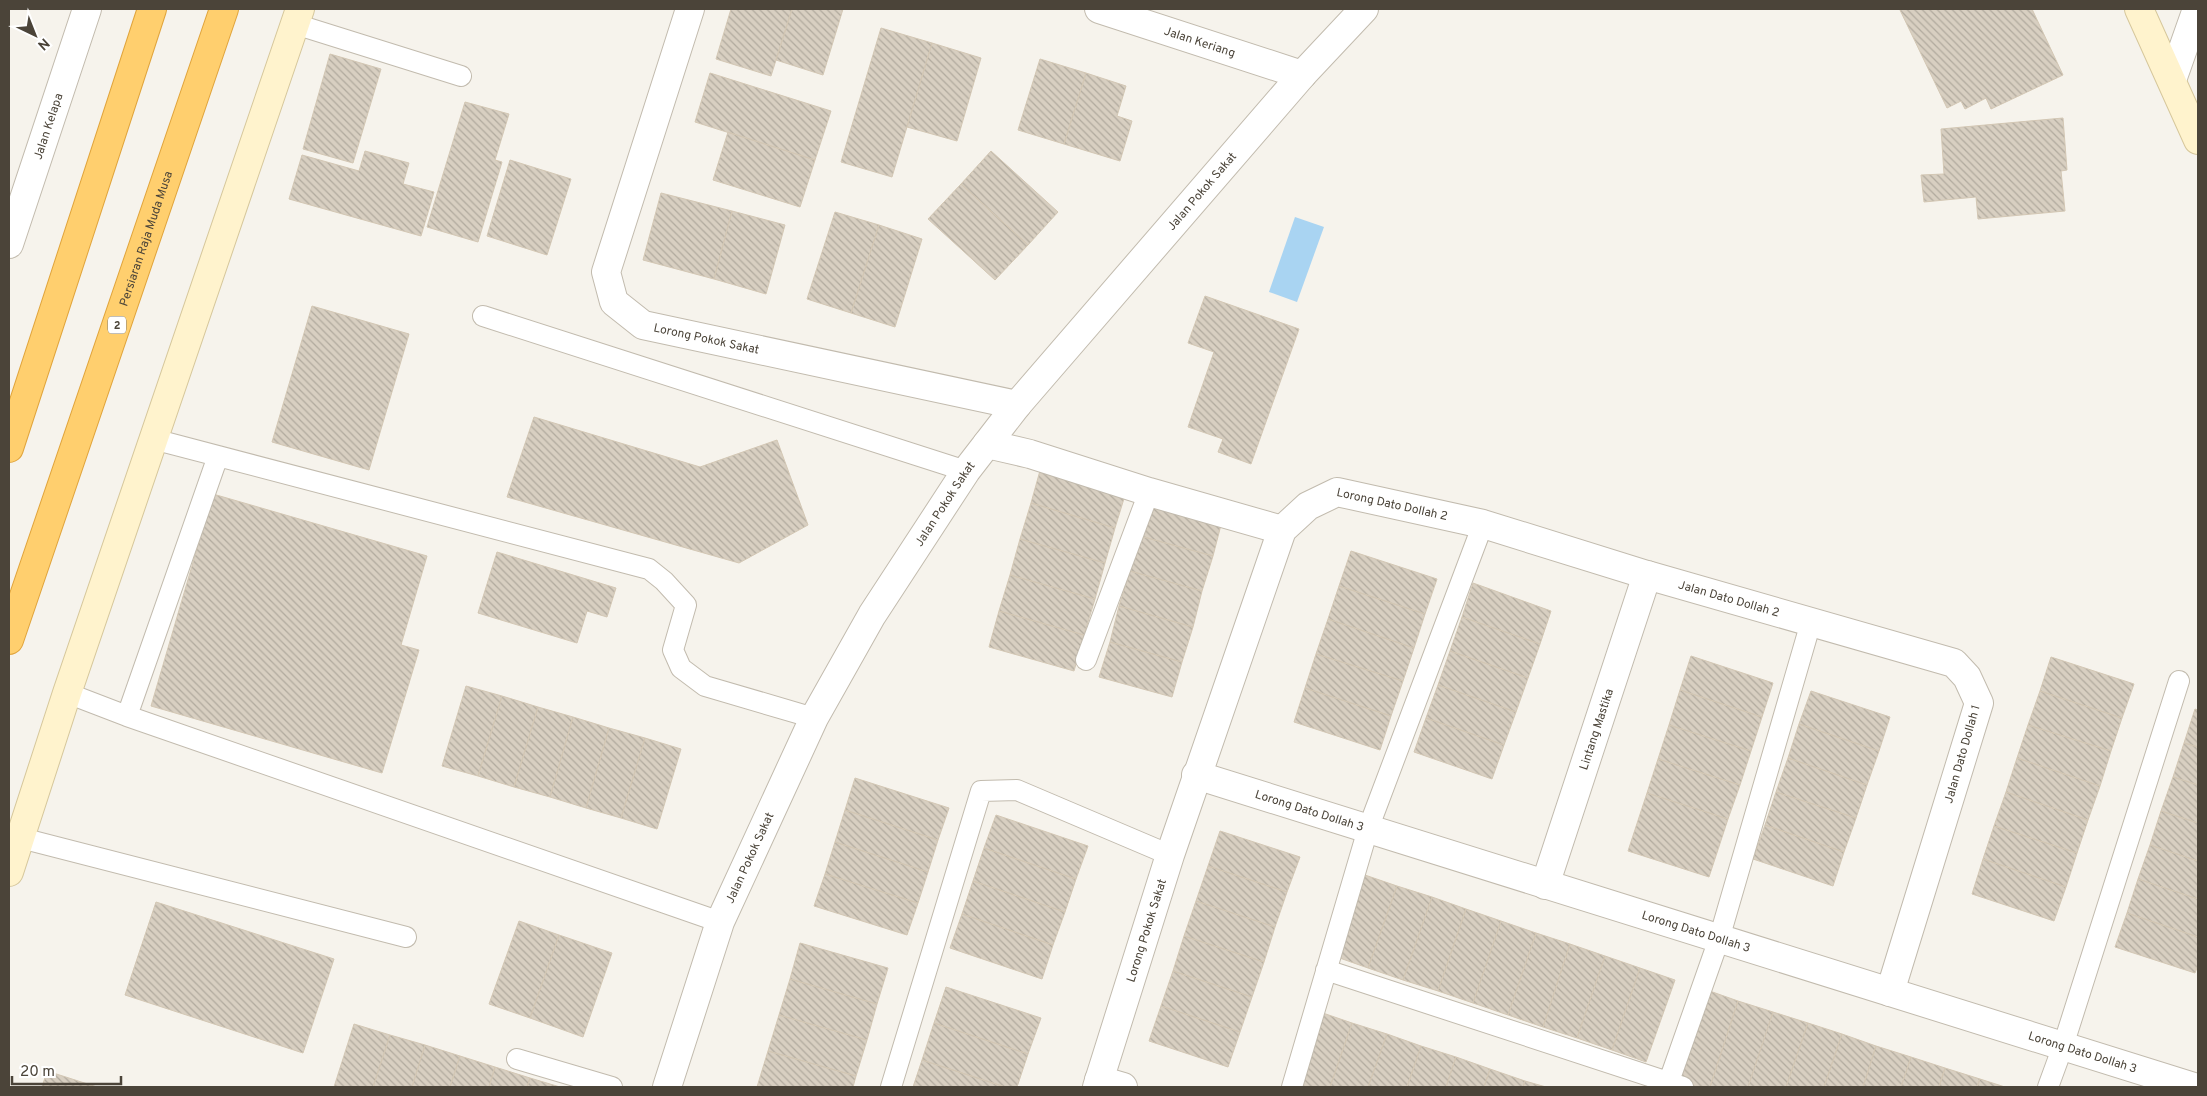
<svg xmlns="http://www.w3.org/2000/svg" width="2207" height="1096" viewBox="0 0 2207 1096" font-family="Overpass,sans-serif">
<defs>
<pattern id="building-back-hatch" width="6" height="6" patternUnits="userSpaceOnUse" patternTransform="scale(1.25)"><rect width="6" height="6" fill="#d8cfc1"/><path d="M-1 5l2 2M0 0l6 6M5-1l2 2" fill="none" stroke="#b1aa9e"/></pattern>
</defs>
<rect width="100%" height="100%" fill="#f6f3ec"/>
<path fill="#a9d4f2" d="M1295,217L1324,227L1297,302L1269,292Z"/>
<path fill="url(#building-back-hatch)" stroke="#d3c7b4" d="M731,9H792L771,76L716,59Z
M792,9H843L823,75L776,60Z
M1903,9H2032L2063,75L1991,109L1986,98L1965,109L1961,101L1947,108L1900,10Z
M881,28L932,43L892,177L841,162Z
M932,43L981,58L957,141L907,127Z
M330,54L381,69L353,163L303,149Z
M1040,59L1086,73L1064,144L1018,130Z
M710,73L831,111L815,160L695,122Z
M1086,73L1126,86L1117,116L1132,121L1120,161L1064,144Z
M465,102L509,114L495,160L502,162L478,242L427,227Z
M2063,118L2067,170L2061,171L2065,211L1978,219L1976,197L1924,202L1921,175L1944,174L1941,129Z
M728,132L815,160L800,207L713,180Z
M365,151L409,163L403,184L434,192L421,236L289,199L302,155L359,171Z
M991,151L1058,212L1028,245L961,184Z
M510,160L571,179L547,255L487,236Z
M961,184L1028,245L995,280L928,219Z
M661,193L732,211L714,279L643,260Z
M732,211L785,225L766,294L714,279Z
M835,212L879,225L851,313L807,299Z
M879,225L922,239L895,327L851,313Z
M1205,296L1299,329L1251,464L1218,452L1223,439L1188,427L1214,352L1188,343Z
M312,306L409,334L369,470L272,442Z
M534,417L700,467L777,440L808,525L739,563L507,497Z
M1041,467L1126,492L1115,528L1031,503Z
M213,494L427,556L401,645L419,650L382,773L151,706Z
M1150,500L1222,521L1213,556L1140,536Z
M1031,503L1115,528L1105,563L1020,539Z
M1140,536L1213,556L1202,591L1130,571Z
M1020,539L1105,563L1095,599L1010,575Z
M1351,551L1437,579L1425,614L1339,586Z
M497,552L616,588L607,617L587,611L577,643L478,613Z
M1130,571L1202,591L1193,627L1119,606Z
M1010,575L1095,599L1084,635L999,611Z
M1473,583L1551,611L1540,644L1462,617Z
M1339,586L1425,614L1414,648L1328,619Z
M1119,606L1193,627L1182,662L1110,642Z
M999,611L1084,635L1074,671L989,647Z
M1462,617L1540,644L1528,678L1450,651Z
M1328,619L1414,648L1403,681L1316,654Z
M1110,642L1182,662L1172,697L1099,677Z
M1450,651L1528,678L1516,712L1438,685Z
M1316,654L1403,681L1391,716L1305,688Z
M1691,656L1773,683L1762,717L1680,690Z
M2051,657L2134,684L2122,718L2040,691Z
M1438,685L1516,712L1504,745L1426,718Z
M466,686L502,696L478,776L442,766Z
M1305,688L1391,716L1380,750L1294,722Z
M1680,690L1762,717L1751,751L1669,725Z
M1811,691L1890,717L1879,751L1799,724Z
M2040,691L2122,718L2111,751L2028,725Z
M502,696L538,707L514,787L478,776Z
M538,707L573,717L550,797L514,787Z
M2195,709L2198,710V747L2184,743Z
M573,717L609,728L586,808L550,797Z
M1426,718L1504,745L1492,779L1414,752Z
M1799,724L1879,751L1867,785L1788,758Z
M1669,725L1751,751L1740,785L1658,759Z
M2028,725L2111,751L2100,786L2017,758Z
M609,728L645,738L621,818L586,808Z
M645,738L681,749L657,829L621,818Z
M2184,743L2198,747V785L2173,777Z
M1788,758L1867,785L1856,818L1776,792Z
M2017,758L2100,786L2088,820L2006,792Z
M1658,759L1740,785L1728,819L1647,793Z
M2173,777L2198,785V823L2161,811Z
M855,778L949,808L938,840L845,810Z
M1776,792L1856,818L1844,852L1765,825Z
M2006,792L2088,820L2077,853L1994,826Z
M1647,793L1728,819L1709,877L1628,851Z
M845,810L938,840L928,872L835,842Z
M2161,811L2198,823V861L2150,845Z
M996,815L1088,846L1076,879L984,848Z
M1765,825L1844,852L1833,886L1753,859Z
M1994,826L2077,853L2066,887L1983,859Z
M1220,831L1300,857L1287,892L1208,866Z
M835,842L928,872L918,903L825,874Z
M2150,845L2198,861V899L2138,879Z
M984,848L1076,879L1065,912L973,881Z
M1983,859L2066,887L2054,921L1972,894Z
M1208,866L1287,892L1275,927L1196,901Z
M825,874L918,903L907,935L814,906Z
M1362,874L1397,886L1368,968L1334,956Z
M2138,879L2198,899V937L2127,913Z
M973,881L1065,912L1053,945L962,914Z
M1397,886L1432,897L1403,980L1368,968Z
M1432,897L1466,909L1438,991L1403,980Z
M1196,901L1275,927L1264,962L1184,936Z
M156,902L334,959L303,1053L125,995Z
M1466,909L1501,921L1473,1003L1438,991Z
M2127,913L2198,937V965L2195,973L2115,947Z
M962,914L1053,945L1042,979L950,948Z
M519,921L559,935L530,1018L489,1004Z
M1501,921L1536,933L1508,1015L1473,1003Z
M1536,933L1570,944L1543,1027L1508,1015Z
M559,935L612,953L583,1037L530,1018Z
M1184,936L1264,962L1252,997L1173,971Z
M800,943L888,968L877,1004L790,979Z
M1570,944L1605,956L1577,1038L1543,1027Z
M1605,956L1640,968L1612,1050L1577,1038Z
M1640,968L1675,980L1646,1062L1612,1050Z
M1173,971L1252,997L1240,1032L1161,1006Z
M790,979L877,1004L867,1040L779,1015Z
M946,987L1041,1018L1028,1054L934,1023Z
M1704,989L1738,1001L1710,1087H1690L1673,1082Z
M1738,1001L1773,1012L1748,1087H1710Z
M1161,1006L1240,1032L1228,1067L1149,1041Z
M1317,1011L1352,1023L1330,1087H1291Z
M1773,1012L1808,1023L1786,1087H1748Z
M779,1015L867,1040L856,1076L768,1051Z
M934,1023L1028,1054L1017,1087H1005L922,1060Z
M1352,1023L1387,1034L1368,1087H1330Z
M1808,1023L1842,1034L1824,1087H1786Z
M354,1024L390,1035L373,1087H334Z
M1387,1034L1421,1046L1407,1087H1368Z
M1842,1034L1876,1046L1863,1087H1824Z
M390,1035L425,1045L412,1087H373Z
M425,1045L460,1056L450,1087H412Z
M1421,1046L1456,1057L1446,1087H1407Z
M1876,1046L1911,1057L1901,1087H1863Z
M768,1051L856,1076L853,1087H757Z
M460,1056L495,1067L489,1087H450Z
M1456,1057L1490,1069L1484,1087H1446Z
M1911,1057L1945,1068L1939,1087H1901Z
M922,1060L1005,1087H913Z
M495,1067L530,1078L527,1087H489Z
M1945,1068L1980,1079L1977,1087H1939Z
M1490,1069L1525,1081L1523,1087H1484Z
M47,1071L97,1087H42Z
M530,1078L560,1087H527Z
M1980,1079L2005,1087H1977Z
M1525,1081L1546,1087H1523Z"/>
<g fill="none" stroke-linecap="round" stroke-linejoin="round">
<defs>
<path id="lane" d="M295,24L461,76
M483,316L966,471
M153,439L649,569L664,581L686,605L673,650L681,668L705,686L814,718
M1086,660L1149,492
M67,693L127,716L720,922
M127,716L218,456
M21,838L406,937
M1326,970L1683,1087
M517,1059L612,1087
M891,1087L981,791L1017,790L1170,855
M1292,1087L1368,829L1483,524
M1667,1087L1719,939L1811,622
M2048,1087L2063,1046L2179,681"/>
<g id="street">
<path id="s1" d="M690,9L606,272L614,302L643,325L1017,405"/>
<path id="s2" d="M1099,9L1302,75"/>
<path d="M2172,80L2197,9"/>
<path id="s3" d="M9,244L87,9"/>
<path d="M987,444L1030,454L1149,492L1282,530"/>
<path id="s4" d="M1196,775L2194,1087"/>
<path id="s5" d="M1545,885L1647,575"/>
<path d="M1099,1080L1123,1087"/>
<path id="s6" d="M667,1087L720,922L814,718L872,615L966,471L1017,405L1302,75L1364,9"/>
<path id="s7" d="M1097,1087L1170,855L1282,530L1308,506L1337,492L1483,524L1647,575L1954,663L1967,677L1979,703L1890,992"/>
</g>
<path id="secondary" d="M2139,9L2198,140
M9,872L67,693L300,9"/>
<g id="highway">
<path d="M9,448L152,9"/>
<path id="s8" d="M9,640L224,9"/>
</g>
</defs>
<use href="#lane" stroke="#c2bbae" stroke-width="22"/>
<use href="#street" stroke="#c2bbae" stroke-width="30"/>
<use href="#secondary" stroke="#d6c79b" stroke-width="30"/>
<use href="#highway" stroke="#e0a43c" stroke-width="30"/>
<use href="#lane" stroke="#fff" stroke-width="20"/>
<use href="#street" stroke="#fff" stroke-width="28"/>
<use href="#secondary" stroke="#fff3cd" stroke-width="28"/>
<use href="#highway" stroke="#ffcf6e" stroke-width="28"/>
</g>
<g text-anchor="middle" stroke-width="4.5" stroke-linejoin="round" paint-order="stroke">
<rect fill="#fff" stroke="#817c74" stroke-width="1" x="108" y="316.5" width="18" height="17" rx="4"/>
<g font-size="11" font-weight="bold" fill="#4b4439">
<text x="117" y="329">2</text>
</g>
<g font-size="12" fill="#4b4439" stroke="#fff">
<text dy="4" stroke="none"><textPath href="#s2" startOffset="106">Jalan Keriang</textPath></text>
<text dy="4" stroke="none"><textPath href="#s3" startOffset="124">Jalan Kelapa</textPath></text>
<text dy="4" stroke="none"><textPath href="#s6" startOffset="1054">Jalan Pokok Sakat</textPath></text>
<text dy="4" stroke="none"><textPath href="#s8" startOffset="424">Persiaran Raja Muda Musa</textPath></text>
<text dy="4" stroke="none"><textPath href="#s1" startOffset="409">Lorong Pokok Sakat</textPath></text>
<text dy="4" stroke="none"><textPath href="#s6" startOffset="649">Jalan Pokok Sakat</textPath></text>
<text dy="4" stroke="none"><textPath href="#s7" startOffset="711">Lorong Dato Dollah 2</textPath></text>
<text dy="4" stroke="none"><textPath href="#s7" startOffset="1061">Jalan Dato Dollah 2</textPath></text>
<text dy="4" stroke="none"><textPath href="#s5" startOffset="164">Lintang Mastika</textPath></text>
<text transform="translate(1962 754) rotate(-74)" y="4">Jalan Dato Dollah 1</text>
<text dy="4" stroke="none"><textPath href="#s4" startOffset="119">Lorong Dato Dollah 3</textPath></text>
<text dy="4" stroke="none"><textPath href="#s6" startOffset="244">Jalan Pokok Sakat</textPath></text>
<text dy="4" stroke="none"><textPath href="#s7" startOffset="164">Lorong Pokok Sakat</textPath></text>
<text dy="4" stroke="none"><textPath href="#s4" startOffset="524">Lorong Dato Dollah 3</textPath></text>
<text dy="4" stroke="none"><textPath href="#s4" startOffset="929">Lorong Dato Dollah 3</textPath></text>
</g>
</g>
<rect width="2207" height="1096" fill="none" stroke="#4b4439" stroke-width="20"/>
<g transform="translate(35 35) rotate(137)" stroke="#ffffff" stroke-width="4" paint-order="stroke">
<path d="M0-4L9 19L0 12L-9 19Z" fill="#4b4439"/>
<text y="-8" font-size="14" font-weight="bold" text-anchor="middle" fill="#4b4439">N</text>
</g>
<path d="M12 1076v8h109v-8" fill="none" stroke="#4b4439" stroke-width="2.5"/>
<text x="20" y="1076" font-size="15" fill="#4b4439" stroke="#ffffff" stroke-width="4" paint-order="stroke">20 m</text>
</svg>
